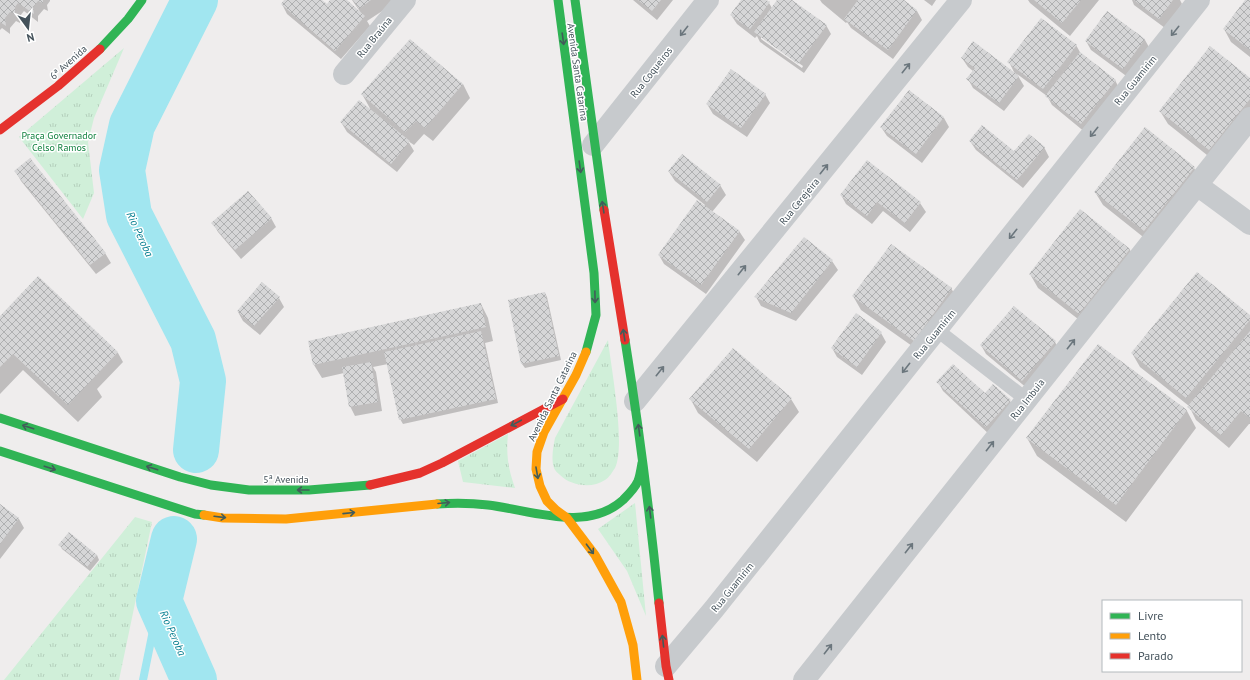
<svg xmlns="http://www.w3.org/2000/svg" width="1250" height="680" viewBox="0 0 1250 680" font-family="'PT Sans',sans-serif">
<defs>
<pattern id="grass-tufts" width="24" height="20" patternUnits="userSpaceOnUse"><rect width="24" height="20" fill="#d0efd9"/><path d="M3 7l-1-3M5 7V3M7 7l1-3M15 17l-1-3M17 17v-4M19 17l1-3" fill="none" stroke="#b4cfbc"/></pattern>
<pattern id="building-cross-hatch" width="8" height="8" patternUnits="userSpaceOnUse"><rect width="8" height="8" fill="#d6d6d7"/><path d="M0 0l8 8M0 8l8-8" fill="none" stroke="#afb0b1"/></pattern>
</defs>
<rect width="100%" height="100%" fill="#efeded"/>
<path fill="url(#grass-tufts)" d="M124,48L94,118L88,142L94,193L83,219L19,137Z
M608,340C611,367 626,446 615,468C613,471 609,478 605,480C592,489 571,486 560,475C558,473 555,471 554,468C551,459 553,448 555,438Z
M508,434C506,455 508,468 515,488L463,482L458,461Z
M635,503L646,616L627,571L598,529Z
M135,517L152,522L119,680H4Z"/>
<path fill="#0003" fill-rule="evenodd" d="M0,0H50V1L47,5L48,11L44,9L38,16V22L24,11L20,16V23L16,21L10,28V34L2,28L0,30Z
M286,0H321L327,5L331,0H345L361,13L352,0H399L367,21L370,26L341,59L287,14L282,4Z
M633,0H673L657,20Z
M743,0H765L769,3L772,8L778,0H790L826,25L831,34L804,73L760,42L757,36L755,38L737,24L731,15ZM761,37L803,66L802,68L761,39Z
M820,0H902L917,11L922,20L893,59L851,28L847,22L846,23L822,3Z
M924,0H936L932,6Z
M1028,0H1099L1070,36L1030,3Z
M1132,0H1180L1182,4L1165,28L1134,5Z
M1247,0H1250V57L1231,42L1224,29Z
M1145,40L1150,49L1129,78L1091,50L1086,41Z
M1076,45L1081,54L1115,80L1120,90L1086,133L1052,105L1047,96L1017,74L1024,86L1004,111L973,88L968,79L973,71L968,67L962,58L1015,74L1009,62Z
M1250,79V122L1217,163L1168,124L1160,111Z
M463,84L470,98L433,141L424,134L414,145L408,141L414,151L397,172L347,132L341,122L372,112L362,94Z
M909,92L944,118L949,127L922,163L887,136L881,127Z
M765,94L770,103L747,137L713,114L707,104Z
M970,141L1014,152L1044,147L1049,157L1023,188L976,150Z
M867,162L920,203L926,212L910,232L883,211L872,224L846,204L841,195Z
M1194,168L1202,181L1152,244L1103,205L1095,192Z
M16,172L105,253L111,263L96,274L21,181Z
M669,172L720,185L726,195L712,212L739,231L745,240L706,294L664,264L659,255L705,205L675,181Z
M1080,211L1130,250L1137,263L1087,326L1038,288L1030,274Z
M271,218L276,227L241,259L218,232L213,223Z
M804,238L832,261L838,270L796,321L761,306L756,297Z
M38,278L118,353L123,362L97,389L102,397L78,422L23,370L0,394V318Z
M951,288L959,302L922,353L861,310L853,296Z
M545,293L547,297L561,360L525,368L522,364L509,301Z
M279,298L284,307L260,335L243,321L238,312Z
M481,304L488,318L493,341L485,343L498,403L403,424L400,419L388,364L373,367L376,372L382,411L355,416L350,406L344,373L322,378L314,365Z
M1250,316V424H1249L1229,448L1196,420L1189,406L1140,367L1132,353Z
M881,333L886,342L862,375L837,357L832,348Z
M1055,342L1060,351L1028,389L986,354L981,345Z
M1098,345L1187,411L1196,428L1126,522L1037,456L1027,438Z
M938,382L985,394L993,385L1010,401L1016,410L991,436L943,391Z
M791,399L799,412L757,462L698,413L691,400Z
M0,505L19,519L24,528L0,559Z
M60,545L97,555L99,560L90,571L62,549Z"/>
<g fill="none" stroke-linecap="round" stroke-linejoin="round">
<path stroke="#a1e6f0" stroke-width="8" d="M143,680L159,601"/>
<path stroke="#a1e6f0" stroke-width="46" d="M195,0L132,125L122,170L129,215L193,340L203,381L196,450
M174,539L159,601L194,680"/>
</g>
<path fill="url(#building-cross-hatch)" d="M0,0H43V3L38,1L33,7L34,14L18,3L15,7V14L10,12L5,18L6,26L0,22Z
M284,0H322L327,4L330,0H347L365,16L335,51L281,4Z
M353,0H371L359,9Z
M638,0H661L652,11Z
M741,0H766L770,2L750,29L730,15Z
M777,0H792L827,25L798,64L754,32Z
M858,0H904L917,10L888,50L844,19Z
M1034,0H1081L1062,23Z
M1134,0H1173L1159,19Z
M1245,0H1250V50L1223,29Z
M1107,11L1145,39L1123,69L1085,41Z
M1041,18L1077,45L1043,89L1007,62Z
M410,39L463,84L425,128L416,121L405,132L361,94Z
M973,41L1019,76L999,103L966,79L975,68L961,58Z
M1210,46L1250,78V99L1209,150L1159,111Z
M1080,52L1116,80L1081,124L1045,96Z
M731,69L766,94L741,128L706,104Z
M909,90L944,117L916,154L880,127Z
M359,100L410,141L391,164L340,122Z
M982,125L1014,151L1029,134L1045,147L1017,180L969,141Z
M1145,127L1195,167L1144,231L1094,192Z
M682,154L721,185L707,202L668,171Z
M30,158L106,253L90,265L14,171Z
M867,160L921,202L905,223L877,202L867,216L840,195Z
M248,191L272,218L235,250L211,223Z
M697,200L740,231L701,285L658,255Z
M1080,209L1130,249L1079,314L1029,274Z
M804,237L833,260L791,313L754,297Z
M891,244L952,288L914,341L852,296Z
M1197,272L1250,315V320L1186,398L1131,353Z
M38,276L118,352L68,405L13,354L0,367V316Z
M262,282L280,297L254,326L237,311Z
M545,292L559,356L521,364L508,300Z
M481,303L486,327L313,365L308,341Z
M1014,306L1056,341L1022,381L980,345Z
M856,313L882,332L857,367L831,348Z
M481,331L496,399L399,420L384,352Z
M1250,331V418L1241,411L1221,435L1187,407Z
M1098,344L1187,410L1116,505L1026,438Z
M733,348L792,398L749,449L689,399Z
M371,362L378,402L349,407L342,367Z
M953,364L985,393L993,384L1011,400L986,427L936,382Z
M0,504L19,518L0,544Z
M69,532L97,555L87,567L58,545Z"/>
<g fill="none" stroke-linecap="round" stroke-linejoin="round">
<path stroke="#c7cacd" stroke-width="14" d="M937,330L1027,400"/>
<path stroke="#c7cacd" stroke-width="22" d="M344,74L405,0
M593,145L708,0
M1197,185L1250,224
M635,401L961,0
M666,666L714,609L1199,0
M804,680L1250,118"/>
<path stroke="#30b455" stroke-width="9" d="M558,0L594,273L596,315L586,352
M575,0L604,210
M100,49L128,19L142,0
M625,340C639,427 650,515 659,603
M0,418L180,477L211,485L249,490H309L370,485
M0,451L195,514L204,515
M437,504C454,503 471,503 488,505C531,510 586,533 623,500C628,495 635,488 638,481C640,476 641,469 642,463"/>
<path stroke="#ff9f0a" stroke-width="9" d="M586,352L576,375L544,432L537,452L536,469L540,486L547,501L556,510L567,518L595,555L621,602L633,645L637,680
M204,515L223,518L286,519L437,504"/>
<path stroke="#e5322d" stroke-width="9" d="M0,130L58,86L100,49
M604,210L625,340
M370,485L420,473L442,463L563,399
M659,603L666,666L669,680"/>
</g>
<defs><path id="oneway-shaft" d="M-6 0H5M1.5-3L5.5 0L1.5 3" fill="none" stroke-width="1.6" stroke-linecap="round" stroke-linejoin="round"/></defs>
<g stroke="#6b767d">
<use href="#oneway-shaft" transform="translate(684 31) rotate(128)"/>
<use href="#oneway-shaft" transform="translate(1175 31) rotate(129)"/>
<use href="#oneway-shaft" transform="translate(906 68) rotate(-51)"/>
<use href="#oneway-shaft" transform="translate(1094 132) rotate(129)"/>
<use href="#oneway-shaft" transform="translate(824 169) rotate(-51)"/>
<use href="#oneway-shaft" transform="translate(1013 234) rotate(129)"/>
<use href="#oneway-shaft" transform="translate(742 270) rotate(-51)"/>
<use href="#oneway-shaft" transform="translate(1071 344) rotate(-52)"/>
<use href="#oneway-shaft" transform="translate(906 368) rotate(128)"/>
<use href="#oneway-shaft" transform="translate(660 371) rotate(-51)"/>
<use href="#oneway-shaft" transform="translate(990 446) rotate(-52)"/>
<use href="#oneway-shaft" transform="translate(909 548) rotate(-52)"/>
<use href="#oneway-shaft" transform="translate(828 649) rotate(-52)"/>
</g>
<g stroke="#425c5a">
<use href="#oneway-shaft" transform="translate(563 39) rotate(82)"/>
<use href="#oneway-shaft" transform="translate(580 167) rotate(82)"/>
<use href="#oneway-shaft" transform="translate(603 207) rotate(-99)"/>
<use href="#oneway-shaft" transform="translate(595 297) rotate(89)"/>
<use href="#oneway-shaft" transform="translate(624 335) rotate(-99)"/>
<use href="#oneway-shaft" transform="translate(516 423) rotate(152)"/>
<use href="#oneway-shaft" transform="translate(28 427) rotate(-162)"/>
<use href="#oneway-shaft" transform="translate(639 430) rotate(-98)"/>
<use href="#oneway-shaft" transform="translate(50 468) rotate(18)"/>
<use href="#oneway-shaft" transform="translate(152 468) rotate(-162)"/>
<use href="#oneway-shaft" transform="translate(537 473) rotate(80)"/>
<use href="#oneway-shaft" transform="translate(303 490) rotate(-180)"/>
<use href="#oneway-shaft" transform="translate(444 503) rotate(-5)"/>
<use href="#oneway-shaft" transform="translate(650 512) rotate(-97)"/>
<use href="#oneway-shaft" transform="translate(349 513) rotate(-6)"/>
<use href="#oneway-shaft" transform="translate(220 517) rotate(7)"/>
<use href="#oneway-shaft" transform="translate(590 549) rotate(53)"/>
<use href="#oneway-shaft" transform="translate(663 641) rotate(-96)"/>
</g>
<g text-anchor="middle" stroke-width="3" stroke-linejoin="round" paint-order="stroke">
<g font-size="10" fill="#44525b" stroke="#fff">
<text transform="translate(374 37) rotate(-51)" y="4">Rua Braúna</text>
<text transform="translate(68 62) rotate(-42)" y="4">6ª Avenida</text>
<text transform="translate(578 72) rotate(82)" y="4">Avenida Santa Catarina</text>
<text transform="translate(651 72) rotate(-52)" y="4">Rua Coqueiros</text>
<text transform="translate(1135 80) rotate(-51)" y="4">Rua Guamirim</text>
<text transform="translate(799 201) rotate(-51)" y="4">Rua Cerejeira</text>
<text transform="translate(934 334) rotate(-51)" y="4">Rua Guamirim</text>
<text transform="translate(552 396) rotate(-64)" y="4">Avenida Santa Catarina</text>
<text transform="translate(1027 399) rotate(-52)" y="4">Rua Imbuia</text>
<text x="286" y="483">5ª Avenida</text>
<text transform="translate(732 587) rotate(-51)" y="4">Rua Guamirim</text>
</g>
<g font-size="10" fill="#10813f" stroke="#fff">
<text x="59" y="139">Praça Governador<tspan x="59" dy="12">Celso Ramos</tspan></text>
</g>
<g font-size="11" font-style="italic" fill="#057e90" stroke="#fff">
<text transform="translate(140 234) rotate(65)" y="4">Rio Peroba</text>
<text transform="translate(173 633) rotate(66)" y="4">Rio Peroba</text>
</g>
</g>
<rect x="1102" y="600" width="140" height="72" fill="#ffffff" stroke="#b4babd"/>
<rect x="1110" y="613" width="20" height="6" fill="#30b455" stroke="#b4babd"/>
<text x="1138" y="620" font-size="12" fill="#44525b">Livre</text>
<rect x="1110" y="633" width="20" height="6" fill="#ff9f0a" stroke="#b4babd"/>
<text x="1138" y="640" font-size="12" fill="#44525b">Lento</text>
<rect x="1110" y="653" width="20" height="6" fill="#e5322d" stroke="#b4babd"/>
<text x="1138" y="660" font-size="12" fill="#44525b">Parado</text>
<g transform="translate(28 28) rotate(165)" stroke="#ffffff" stroke-width="3" paint-order="stroke">
<path d="M0-3L7 15L0 10L-7 15Z" fill="#44525b"/>
<text y="-6" font-size="11" font-weight="bold" text-anchor="middle" fill="#44525b">N</text>
</g>
</svg>
